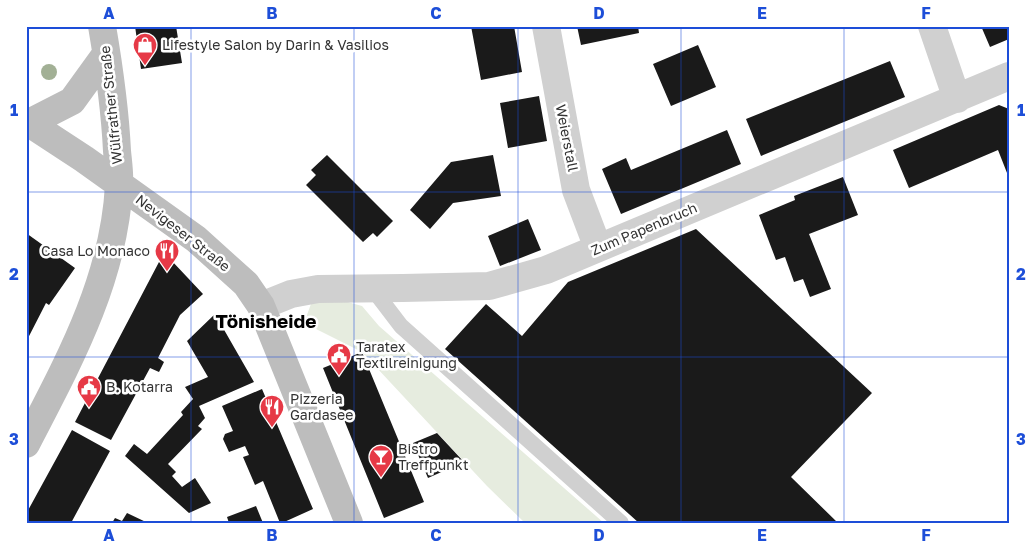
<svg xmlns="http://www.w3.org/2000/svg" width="1035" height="549" viewBox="0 0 1035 549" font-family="'Golos Text',sans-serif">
<rect width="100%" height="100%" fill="#fff"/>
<path fill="#e6ecdf" d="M315,293L362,306L379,326L604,523H525L487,486L362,352L304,323Z"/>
<path fill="#1a1a1a" d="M135,26H176L182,63L141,69Z
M471,26H514L522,72L481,80Z
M577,26H638L639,33L581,45Z
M981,26H1009V39L990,47Z
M698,45L716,87L671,106L653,64Z
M890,61L905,97L761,156L746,119Z
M539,96L547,141L508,148L500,103Z
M999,105L1009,109V178L998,150L909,188L893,150Z
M727,130L741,164L621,214L602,169L626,158L631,170Z
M327,155L393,221L377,237L373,233L363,242L306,185L316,175L311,170Z
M493,155L501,196L453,203L430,229L410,210L451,162Z
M843,177L858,215L809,234L831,289L810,297L803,279L794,282L785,257L776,260L759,215L795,200L794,196Z
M528,219L541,250L500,266L488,236Z
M696,229L872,393L791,477L838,523H639L445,349L486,304L522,336L568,282Z
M26,233L75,268L49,305L46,303L26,342Z
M171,260L203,294L180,315L158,358L164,362L159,372L150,368L111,440L75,422L159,262Z
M215,314L254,382L199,406L205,418L198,426L202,429L168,464L176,472L172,476L182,487L195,478L211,503L189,513L125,456L134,444L147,454L183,415L181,412L193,399L185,387L208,377L187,341Z
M362,352L424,502L384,518L323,368Z
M262,389L313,509L282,523H280L263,481L255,485L243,457L249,455L245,446L229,452L223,439L225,434L233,431L222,406Z
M72,430L110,451L71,523H26V514Z
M437,433L464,462L428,478L413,443Z
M256,506L263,523H229L227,517Z
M127,513L148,523H112L115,518L122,521Z"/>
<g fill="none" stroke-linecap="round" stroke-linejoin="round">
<path stroke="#d0d0d0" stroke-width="16" d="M372,288L401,326L621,523"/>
<path stroke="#d0d0d0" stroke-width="28" d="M546,26L576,190L598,248
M932,26L957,99
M261,306L291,294L318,289L403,288L489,286L546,270L1009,76"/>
<path stroke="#bdbdbd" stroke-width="28" d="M26,121L84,159L196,239L246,284L261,306L349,523
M29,123L72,101L106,54
M26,444C69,361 114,280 119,185C120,174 118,162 117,151C115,109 109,67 102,26"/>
</g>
<circle fill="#a2b095" cx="49" cy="72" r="8"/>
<path fill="none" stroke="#1d4ed8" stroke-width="1" stroke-opacity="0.55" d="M191,26V523M354,26V523M518,26V523M681,26V523M844,26V523M26,192H1009M26,357H1009"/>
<defs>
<symbol id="shop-pin" viewBox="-11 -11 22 30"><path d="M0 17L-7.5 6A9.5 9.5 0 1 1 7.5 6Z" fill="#e63946" stroke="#fff"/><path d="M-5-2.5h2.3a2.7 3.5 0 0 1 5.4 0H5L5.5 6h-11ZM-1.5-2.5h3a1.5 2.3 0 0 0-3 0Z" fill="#fff"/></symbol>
<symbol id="restaurant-pin" viewBox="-11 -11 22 30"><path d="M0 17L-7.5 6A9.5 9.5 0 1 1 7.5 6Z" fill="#e63946" stroke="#fff"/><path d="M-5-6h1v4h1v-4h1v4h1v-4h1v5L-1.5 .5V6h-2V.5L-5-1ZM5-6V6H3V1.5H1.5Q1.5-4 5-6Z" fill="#fff"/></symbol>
<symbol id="civic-pin" viewBox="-11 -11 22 30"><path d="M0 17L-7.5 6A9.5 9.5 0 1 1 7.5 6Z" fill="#e63946" stroke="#fff"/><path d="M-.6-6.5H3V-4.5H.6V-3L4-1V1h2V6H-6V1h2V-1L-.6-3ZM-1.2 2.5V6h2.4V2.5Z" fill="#fff"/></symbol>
<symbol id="bar-pin" viewBox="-11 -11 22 30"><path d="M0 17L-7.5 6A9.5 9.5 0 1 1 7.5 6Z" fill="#e63946" stroke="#fff"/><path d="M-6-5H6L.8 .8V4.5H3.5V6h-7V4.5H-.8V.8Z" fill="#fff"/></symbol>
</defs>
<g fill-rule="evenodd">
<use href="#shop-pin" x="131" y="31" width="28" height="38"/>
<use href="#restaurant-pin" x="153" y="237" width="28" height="38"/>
<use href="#civic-pin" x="325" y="341" width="28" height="38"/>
<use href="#civic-pin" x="75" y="373" width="28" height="38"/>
<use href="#restaurant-pin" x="258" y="393" width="28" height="38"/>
<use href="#bar-pin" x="367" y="443" width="28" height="38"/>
</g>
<g text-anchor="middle" stroke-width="5" stroke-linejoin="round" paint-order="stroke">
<g font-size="14" fill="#333" stroke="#fff" text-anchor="start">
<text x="162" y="50">Lifestyle Salon by Darin &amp; Vasilios</text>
<text x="150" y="256" text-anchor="end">Casa Lo Monaco</text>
<text x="356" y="352">Taratex<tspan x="356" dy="16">Textilreinigung</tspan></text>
<text x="106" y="392">B. Kotarra</text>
<text x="290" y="404">Pizzeria<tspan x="290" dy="16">Gardasee</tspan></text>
<text x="398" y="454">Bistro<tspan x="398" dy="16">Treffpunkt</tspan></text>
</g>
<g font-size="14" fill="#333" stroke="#fff">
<text transform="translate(111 105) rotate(-96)" y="5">Wülfrather Straße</text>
<text transform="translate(567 138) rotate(79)" y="5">Weierstall</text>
<text transform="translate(644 229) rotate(-23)" y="5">Zum Papenbruch</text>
<text transform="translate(183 233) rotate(38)" y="5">Nevigeser Straße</text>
</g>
<g font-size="19" font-weight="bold" fill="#000" stroke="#fff">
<text x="266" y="328">Tönisheide</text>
</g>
</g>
<rect width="1035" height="549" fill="none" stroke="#ffffff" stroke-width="55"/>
<rect x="28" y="28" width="980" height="494" fill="none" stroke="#1d4ed8" stroke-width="2"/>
<g font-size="16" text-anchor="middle" font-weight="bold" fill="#1d4ed8">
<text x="109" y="19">A</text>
<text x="272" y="19">B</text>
<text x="436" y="19">C</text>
<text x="599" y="19">D</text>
<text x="762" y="19">E</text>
<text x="926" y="19">F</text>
<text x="14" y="116">1</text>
<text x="1021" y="116">1</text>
<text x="14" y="280">2</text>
<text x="1021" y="280">2</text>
<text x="14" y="445">3</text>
<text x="1021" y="445">3</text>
<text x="109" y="541">A</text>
<text x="272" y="541">B</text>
<text x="436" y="541">C</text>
<text x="599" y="541">D</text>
<text x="762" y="541">E</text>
<text x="926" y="541">F</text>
</g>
</svg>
